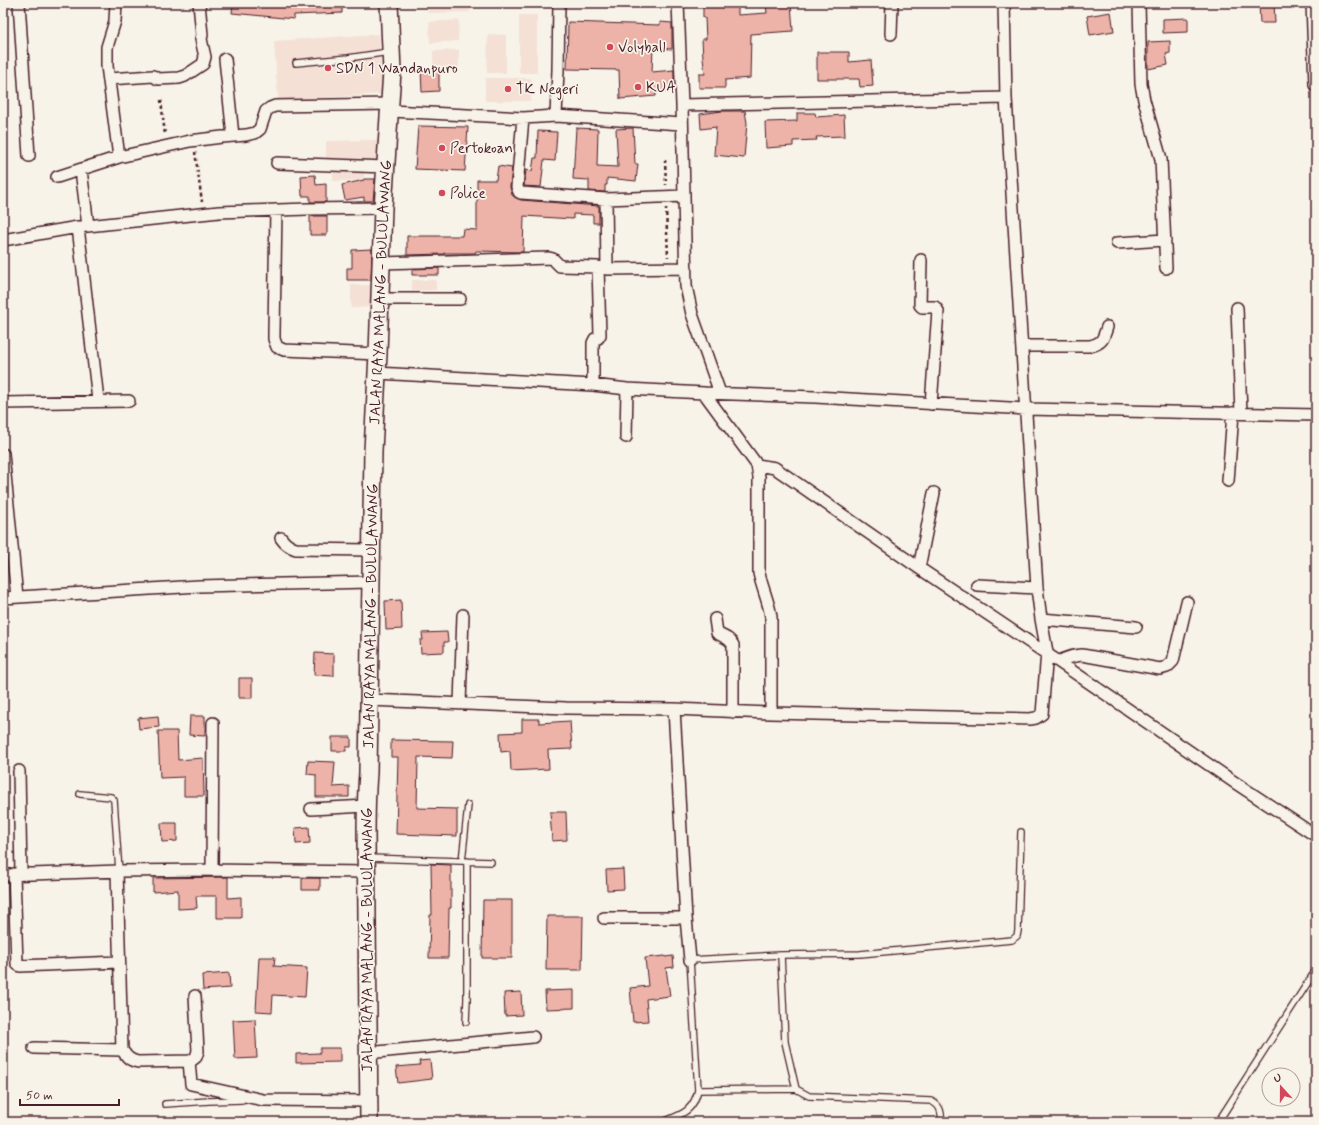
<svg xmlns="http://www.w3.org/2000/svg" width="1319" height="1125" viewBox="0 0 1319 1125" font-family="Mynerve,sans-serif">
<rect width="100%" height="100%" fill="#f7f3e8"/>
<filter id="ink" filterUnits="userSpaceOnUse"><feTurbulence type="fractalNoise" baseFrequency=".025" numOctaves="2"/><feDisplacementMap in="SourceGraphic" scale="8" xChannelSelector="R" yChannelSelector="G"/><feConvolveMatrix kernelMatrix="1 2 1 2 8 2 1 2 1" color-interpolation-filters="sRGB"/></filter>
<g filter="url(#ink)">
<path fill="#f4e0d5" d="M358,3H381V8H358Z
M428,3H470V12L428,13Z
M519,15H537V73H519Z
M459,20L458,41L430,43L429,22Z
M379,34L382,94L278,101L274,41Z
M488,34L506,35V73H487Z
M459,50V71L433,72V51Z
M485,78H531V101H485Z
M377,140V162L326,163V141Z
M333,169H364V180L333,181Z
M412,280H436V290L412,291Z
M351,285H371L372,307L351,308Z"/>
<path fill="#edb3a8" stroke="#4a1f2b" d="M233,3H342V13L294,15V19L232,13Z
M791,3L793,31L751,34L750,78L725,80V88H699V74H705L703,59L702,39H706L705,18H703V4L738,5V15L767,13L766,4Z
M1259,3H1274L1275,23H1260Z
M1111,12L1114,31L1090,35L1087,16Z
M1188,18V32L1163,33V19Z
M568,22L660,25V22L672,23V49L653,48L652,72L674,70V90L656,92V96L620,99L619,70L567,69Z
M1170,41V53L1166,54L1168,65L1148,69V42Z
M817,52H849V62L871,60L873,86L860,87L859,79H817Z
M421,69H439V91L422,92Z
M722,111H745L747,123L744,158L714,155L716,127L701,129L700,114Z
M797,113H815L816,117L844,115L845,136L816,137L817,140L793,141V146L766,148L765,122L797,121Z
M418,126L468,127L465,171L415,169Z
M576,128L598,129L597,166L618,167L616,129L633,128L635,164H638L636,181L607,178V185H605V192L589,191V180L573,179Z
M538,131L557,132L555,161L544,160L541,187L524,186L526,170L532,171L534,158H537Z
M498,166L512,168L510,187L512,195L516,198L521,200L599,206V223H593V215L573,214V219L524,216L523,252L476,251L475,253H444V254L407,255V236H462L463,229L477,230V180H496Z
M315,175L316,185L326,184V202H310V196H302L301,176Z
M364,179H375L373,201H364V197L345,200L342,185L364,180Z
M310,216H327V235H310Z
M372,249L371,280H347V268H352V250Z
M439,268V275H412V269Z
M401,600L402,629L386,630L385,601Z
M447,632L448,642H444V652L421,653L420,640H423L422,633Z
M315,653L334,654V676L314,675Z
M239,678H252V698H239Z
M158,716L159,727L139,729L138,718Z
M190,716H205V736L189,735Z
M522,719H539V723L570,721L572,749L548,750L549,769L511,771L510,751L501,752L500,733L522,732Z
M158,731H177L178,760L203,758L204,796H184V777L160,778Z
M332,737H351V747H346V751H332Z
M391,740L453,741L452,758L418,757L417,808L457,809V836L396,834L398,757H391Z
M308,761L335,762L333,787L349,786V797H316V775L307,774Z
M550,812H566L567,840L552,841Z
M161,823H177V841L162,842Z
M309,827L310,843L296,844L295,828Z
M431,864L451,865V908H449L448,958H429L430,915H432Z
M623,869L624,889L607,890L606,870Z
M228,877V898L241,897V918H217V896H196L197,908L178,909V890L153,892V878Z
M302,878H320V890H302Z
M483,900H512V958H482Z
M547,916H583L582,970H546Z
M665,956V957L673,956L674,967L666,968L670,996L646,999L648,1021L633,1022L630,988L648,986L645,958Z
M259,957H275L274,966L307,968L305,997L273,995L272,1012L256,1011Z
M229,973L230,988L203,990L202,975Z
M574,990V1008L546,1009L545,991Z
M521,992L522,1015L505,1016L504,993Z
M255,1019L257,1058L235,1059L233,1020Z
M320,1048H340V1062L296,1063V1054L320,1053Z
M430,1060L432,1079L398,1083L396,1067L420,1065L419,1061Z"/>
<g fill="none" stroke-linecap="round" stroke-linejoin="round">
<defs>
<path id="lane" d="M296,63L348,58L389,52
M80,794L111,797L114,800L119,871
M367,858L491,862
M462,861L468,805
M781,955L860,954L1012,940L1017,936L1018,931L1021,832
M466,1022L467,999V861
M698,1090L796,1089L809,1096L931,1101C941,1106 941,1111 942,1122
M165,1104L209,1101L242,1100
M663,1122C682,1114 693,1112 698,1090L690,960L781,955L785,1042L796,1089
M1218,1122L1314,973"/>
<path id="street" d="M19,3L29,156
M116,3L115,21L107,47V66L119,157
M678,3L682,105L686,286L692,314L720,393
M1139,3L1141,84L1144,100L1161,159L1166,268
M1312,3L1315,85
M891,34L892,3
M225,59L233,136
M109,79L153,76L158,79L179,78L185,76L203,64L205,57L201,39L202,35L199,3
M682,105L1006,98
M391,111L523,118L556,116L682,124
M556,116L558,70L559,3
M523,118L517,187L519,192L521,193L606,199L684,196
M277,163L386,167
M81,170L88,226
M57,177L119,157L190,141L222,137L246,135L255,133L260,129L266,111L270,108L275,106L391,104
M606,199L607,269
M276,210L274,333V339L277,347L284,350L378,354
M78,227L98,400
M3,240L78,227L219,212L308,209L383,208
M1117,243L1165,240
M921,260L920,305L922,307H935L938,311L931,404
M382,263L549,258L553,259L560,266L598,267L607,269L686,268
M380,299H460
M1237,308L1241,413
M1022,346H1090C1103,343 1103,339 1107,327
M377,373L593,385L627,389L704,393L815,397L1026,409L1316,415
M593,385V343L595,339L598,338L600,335L598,267
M704,393L757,465L759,477V573C762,588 769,602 771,617V713
M3,403L129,401
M626,437L627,389
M3,454L17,597
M757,465L775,468L919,568L1059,662C1066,657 1074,656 1082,655L1160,669L1167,667L1173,661L1187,602
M1228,481L1233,413
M281,538C285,544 289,547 296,549L371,550
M919,568L934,493
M977,585L1037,588
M3,598L199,586L371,582
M715,619L717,633C723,637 730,638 733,645V712
M1041,619L1136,627
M1059,662L1234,782L1316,836
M369,700L566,708L674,709L771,713L1030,719L1036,718L1042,714L1047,652L1041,619L1037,588L1006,98L1004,3
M460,704L463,615
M674,709L686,918L690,960
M19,771L21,874
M311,809L366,806
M212,870L213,723
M117,871L122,1050
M14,874L17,964L20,966L119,962
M3,875L119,871L212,870L367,872
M604,918H686
M34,1048L122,1050C127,1057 129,1060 138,1062L191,1061L196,1057L198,1051L195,996
M367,1053L533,1037
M189,1061L191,1084L263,1100L368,1101"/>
<g id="primary">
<path id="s1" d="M369,1122C368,1054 368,987 367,919C367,870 364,822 368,773L373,451L378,354L383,208L392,71L389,3"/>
</g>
</defs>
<use href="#lane" stroke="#4a1f2b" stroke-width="8"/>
<use href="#street" stroke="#4a1f2b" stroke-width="14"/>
<use href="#primary" stroke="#4a1f2b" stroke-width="20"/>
<path stroke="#4a1f2b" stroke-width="2.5" stroke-dasharray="3 3" stroke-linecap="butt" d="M161,100L165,135
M195,152L202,202
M665,160L666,185
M666,208L668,257"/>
<use href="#lane" stroke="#f7f3e8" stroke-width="5.5"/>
<use href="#street" stroke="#f7f3e8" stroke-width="11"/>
<use href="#primary" stroke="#f7f3e8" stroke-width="17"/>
</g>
</g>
<g fill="#d1495b" stroke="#f7f3e8" stroke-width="1.5">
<circle cx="610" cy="47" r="4"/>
<circle cx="328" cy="68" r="4"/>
<circle cx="638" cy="87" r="4"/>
<circle cx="508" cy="89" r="4"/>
<circle cx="442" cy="148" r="4"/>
<circle cx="442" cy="193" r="4"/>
</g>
<g text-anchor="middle" stroke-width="3.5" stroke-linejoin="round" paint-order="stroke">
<g font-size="15" fill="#4a1f2b" stroke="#f7f3e8" text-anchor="start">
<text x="618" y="52">Volyball</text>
<text x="336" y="73">SDN 1 Wandanpuro</text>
<text x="646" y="92">KUA</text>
<text x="516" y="94">TK Negeri</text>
<text x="450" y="153">Pertokoan</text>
<text x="450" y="198">Police</text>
</g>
<g font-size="15" fill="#4a1f2b" stroke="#f7f3e8">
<text dy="5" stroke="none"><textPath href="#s1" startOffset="830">JALAN RAYA MALANG - BULULAWANG</textPath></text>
<text dy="5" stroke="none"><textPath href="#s1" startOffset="506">JALAN RAYA MALANG - BULULAWANG</textPath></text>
<text transform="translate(367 940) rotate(-90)" y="5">JALAN RAYA MALANG - BULULAWANG</text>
</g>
</g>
<rect width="1319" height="1125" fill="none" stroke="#f7f3e8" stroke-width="16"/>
<rect x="8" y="8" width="1303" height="1109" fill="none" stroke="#4a1f2b" stroke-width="1.5" filter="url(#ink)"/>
<g transform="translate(1281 1087) rotate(339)"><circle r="19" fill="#f7f3e8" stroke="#b29e9c"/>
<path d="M0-3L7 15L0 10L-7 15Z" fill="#d1495b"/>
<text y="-6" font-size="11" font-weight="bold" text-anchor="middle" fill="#4a1f2b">U</text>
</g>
<path d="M20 1099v6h99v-6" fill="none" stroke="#4a1f2b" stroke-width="2"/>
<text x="26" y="1099" font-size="12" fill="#4a1f2b" stroke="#f7f3e8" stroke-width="3" paint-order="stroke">50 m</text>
</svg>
